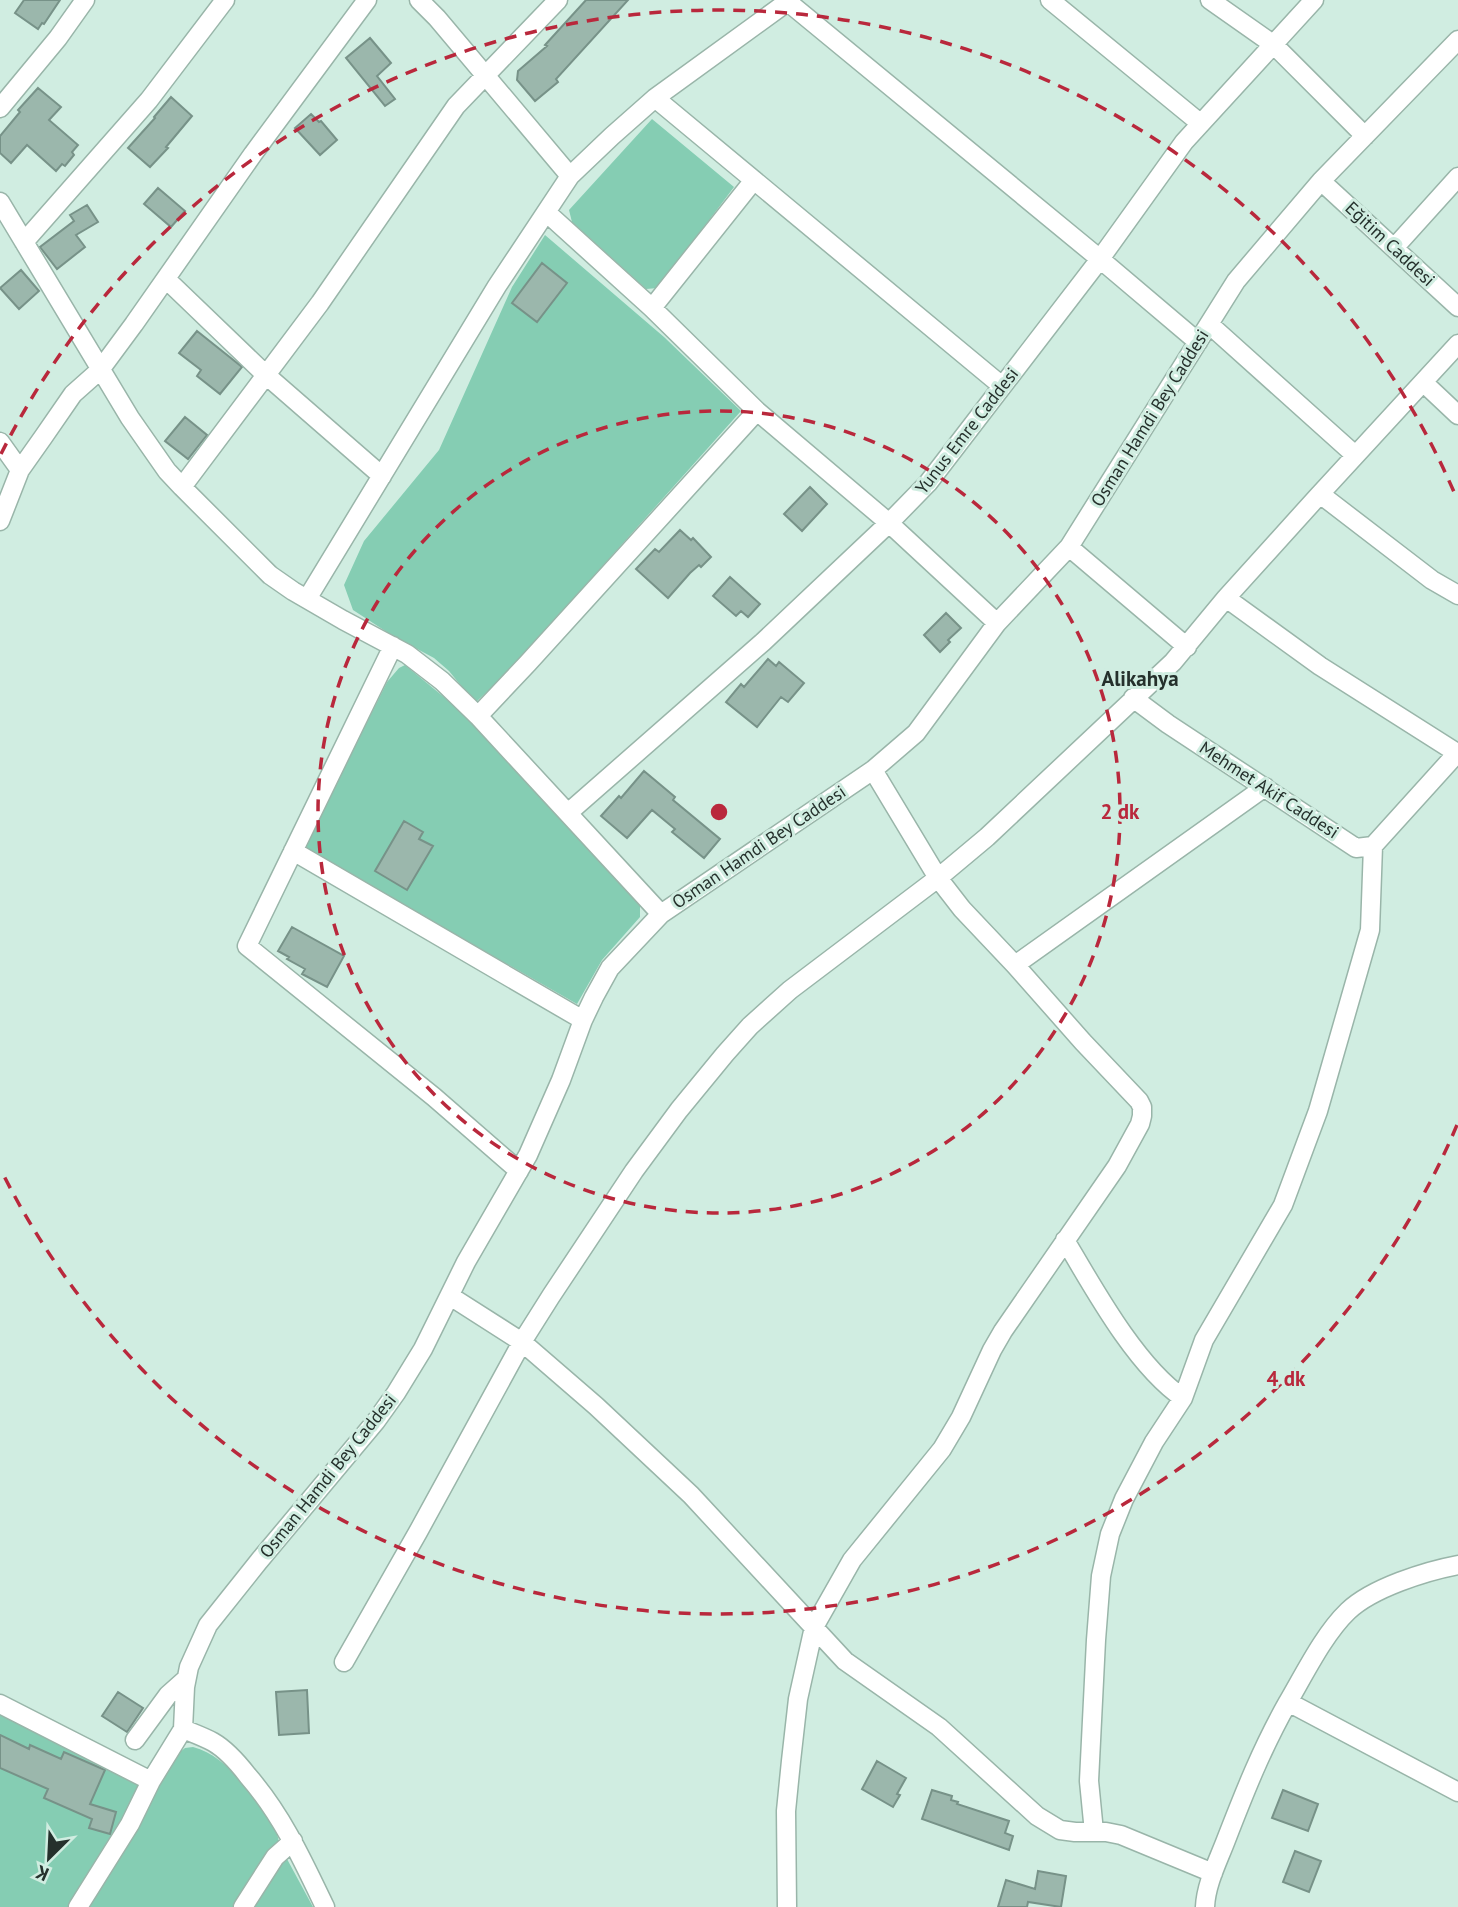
<svg xmlns="http://www.w3.org/2000/svg" width="1458" height="1907" viewBox="0 0 1458 1907" font-family="'PT Sans',sans-serif">
<rect width="100%" height="100%" fill="#d0ede1"/>
<path fill="#85cdb3" d="M652,119L734,187L658,288L646,289L572,222L569,210Z
M545,235L664,337L741,411L507,673L475,703L449,671L434,658L393,636L353,610L344,585L364,541L439,450L512,287Z
M405,665L456,707L484,734L640,904V917L602,960L577,1004L304,848L387,682L399,668Z
M0,1712L140,1784L119,1830L70,1907H0Z
M193,1747C232,1758 253,1798 276,1829L279,1842L238,1907H87L175,1756L185,1748Z
M284,1858L287,1859L313,1907H247Z"/>
<path fill="#9bb7ac" stroke="#779288" stroke-width="2" d="M24,0H60L44,24L42,23L38,29L15,13Z
M586,0H628L556,79L558,82L535,101L517,80L518,71L547,46L545,45Z
M370,38L391,63L377,76L395,99L385,106L346,58Z
M38,88L61,107L49,120L78,145L72,152L74,155L65,166L62,164L56,171L27,145L11,163L0,153V136L20,112L18,110Z
M171,97L192,116L166,147L168,148L150,167L128,148L155,118L154,117Z
M311,114L319,122L321,121L337,140L320,155L295,128Z
M158,188L185,211L171,227L144,204Z
M87,205L98,222L76,235L85,247L57,269L40,247L74,221L70,215Z
M542,263L567,283L537,322L512,303Z
M21,270L39,291L19,309L0,288Z
M197,331L242,367L220,394L197,376L201,370L179,353Z
M185,417L207,435L188,459L165,441Z
M810,487L827,504L802,531L784,514Z
M680,530L691,540L693,538L711,557L701,567L699,565L690,573L668,598L636,569L655,549L659,552Z
M730,577L760,604L748,617L741,611L736,616L713,596Z
M946,613L961,628L948,640L950,642L940,652L924,635Z
M768,659L776,666L779,662L804,683L788,702L781,697L757,727L726,702L741,684L744,687Z
M644,771L675,797L673,800L720,839L704,858L672,832L675,829L652,810L627,838L601,816L619,796L621,798Z
M404,821L423,832L419,839L433,846L407,890L375,871Z
M292,927L344,956L327,987L302,974L305,969L287,959L289,957L278,951Z
M307,1690L309,1733L279,1735L276,1692Z
M118,1692L143,1708L127,1732L102,1716Z
M0,1735L29,1749L30,1745L61,1759L64,1752L105,1770L90,1804L116,1812L110,1834L89,1828L92,1819L44,1798L48,1789L0,1768Z
M877,1761L906,1778L897,1794L900,1795L893,1807L862,1789Z
M932,1790L952,1796L951,1800L958,1802L957,1804L1009,1821L1005,1833L1013,1836L1009,1850L922,1819Z
M1283,1790L1318,1804L1308,1831L1272,1818Z
M1295,1851L1321,1861L1309,1892L1283,1882Z
M1038,1871L1066,1876L1061,1907L1028,1902L1027,1907H998L1006,1880L1035,1889Z"/>
<g fill="none" stroke-linecap="round" stroke-linejoin="round">
<defs>
<path id="minor" d="M419,0L437,18L570,176
M1050,0L1200,123
M1210,0L1274,45L1365,136
M788,2L1100,259L1198,342
M655,98L1002,386
M0,108L58,38L85,0
M1321,181L1458,307
M0,202L130,418L167,471L182,487L270,575L293,591L343,620L407,654L442,681L478,716L661,914
M546,212L652,308L757,411L889,523L997,623
M24,242L149,100L225,0
M1394,248L1458,177
M166,279L266,375L382,476
M652,308L754,180
M1209,324L1355,455
M1424,383L1458,415
M0,442L20,470
M182,487L320,303L456,106L558,0
M1320,494L1458,344
M0,521L20,470L44,436L73,394L100,370L134,324L253,154L367,0
M1069,547L1187,647
M1226,598L1320,666L1457,753
M307,599L497,286L570,176L612,136L655,98L790,0
M393,646L247,946L434,1097L519,1171
M1133,698L1168,724L1356,848L1373,846L1458,752
M478,716L528,663L757,411
M568,813L763,642L889,523L928,483L1100,259L1184,142L1314,0
M293,851L583,1020
M1015,965L1265,787
M1065,1240C1094,1289 1136,1366 1183,1398
M450,1296L522,1342L596,1406L691,1495L845,1661L939,1727L1037,1816L1060,1830L1075,1832H1106L1121,1835L1213,1873
M344,1662L418,1532L522,1342L551,1296L634,1171L679,1110L725,1054L750,1026L790,990L938,878L987,837L1173,662L1226,598L1320,494L1432,580L1458,595
M1288,1702C1305,1673 1324,1634 1348,1611C1372,1588 1426,1571 1458,1565
M0,1704L151,1781
M183,1729C193,1733 204,1737 213,1742C227,1750 238,1763 248,1776C282,1815 303,1861 325,1907
M135,1740L168,1695L186,1679
M1094,1832L1089,1781L1096,1640L1101,1576L1110,1534L1124,1499L1154,1442L1183,1398L1204,1340L1283,1205L1318,1111L1370,930L1373,846
M78,1907L130,1824L151,1781L183,1729L185,1687L189,1667L208,1625L259,1561L376,1421L396,1393L423,1349L466,1262L528,1155L561,1080L583,1020L594,997L610,968L661,914L873,770L916,733L997,623L1069,547L1236,281L1321,181L1458,40
M243,1907L275,1857L293,1841
M787,1907L786,1811L791,1761L798,1699L814,1627L852,1560L942,1449L961,1417L992,1350L1003,1331L1117,1166L1140,1124L1142,1116V1107L1139,1101L1083,1042L1015,965L962,909L938,878L873,770
M1205,1907C1206,1884 1218,1861 1226,1840C1245,1791 1262,1748 1288,1702L1458,1792"/>
</defs>
<use href="#minor" stroke="#99b5a9" stroke-width="21"/>
<use href="#minor" stroke="#fff" stroke-width="18"/>
</g>
<g fill="none" stroke="#b9283c" stroke-width="3.5" stroke-dasharray="12 9">
<circle cx="719" cy="812" r="401"/>
<path d="M1457 1125A802 802 0 0 1 1 1170M1 454A802 802 0 0 1 1457 499"/>
</g>
<g text-anchor="middle" stroke-width="6" stroke-linejoin="round" paint-order="stroke">
<g font-size="18" fill="#25302c" stroke="#d0ede1">
<text transform="translate(1390 244) rotate(43)" y="6">Eğitim Caddesi</text>
<text transform="translate(1150 418) rotate(-58)" y="6">Osman Hamdi Bey Caddesi</text>
<text transform="translate(967 431) rotate(-52)" y="6">Yunus Emre Caddesi</text>
<text transform="translate(1269 790) rotate(33)" y="6">Mehmet Akif Caddesi</text>
<text transform="translate(759 847) rotate(-34)" y="6">Osman Hamdi Bey Caddesi</text>
<text transform="translate(328 1476) rotate(-51)" y="6">Osman Hamdi Bey Caddesi</text>
</g>
<g font-size="21" font-weight="bold" fill="#25302c" stroke="#d0ede1">
<text x="1140" y="686">Alikahya</text>
</g>
</g>
<circle cx="719" cy="812" r="10" fill="#b9283c" stroke="#d0ede1" stroke-width="3.5"/>
<g font-size="21" text-anchor="middle" font-weight="bold" fill="#b9283c" stroke="#d0ede1" stroke-width="6" stroke-linejoin="round" paint-order="stroke">
<text x="1120" y="819">2 dk</text>
<text x="1286" y="1386">4 dk</text>
</g>
<g transform="translate(49 1858) rotate(204)" stroke="#d0ede1" stroke-width="5" paint-order="stroke">
<path d="M0-5L12 26L0 18L-12 26Z" fill="#25302c"/>
<text y="-10" font-size="19" font-weight="bold" text-anchor="middle" fill="#25302c">K</text>
</g>
</svg>
